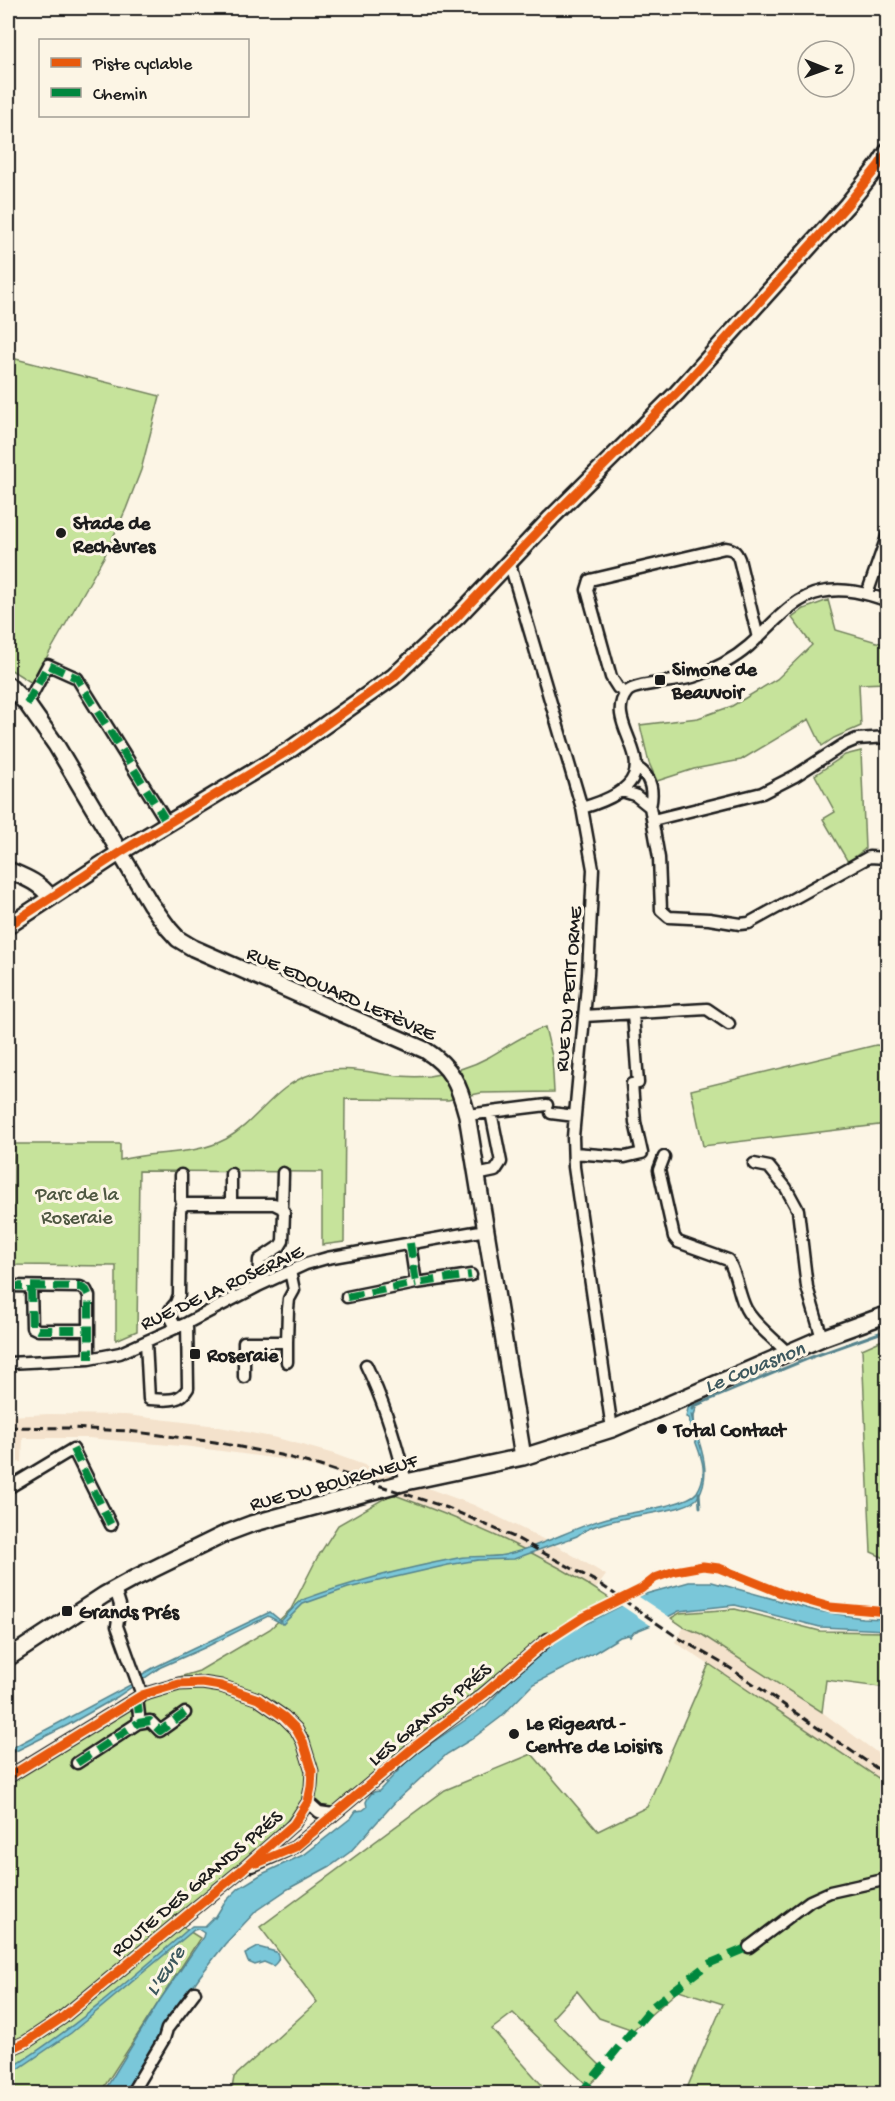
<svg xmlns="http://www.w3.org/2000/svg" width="895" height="2101" viewBox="0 0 895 2101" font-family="'Gochi Hand',sans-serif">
<rect width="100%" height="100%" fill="#fcf5e5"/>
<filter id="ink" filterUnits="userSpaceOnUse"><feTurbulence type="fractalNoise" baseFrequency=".0167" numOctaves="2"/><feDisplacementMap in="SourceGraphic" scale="12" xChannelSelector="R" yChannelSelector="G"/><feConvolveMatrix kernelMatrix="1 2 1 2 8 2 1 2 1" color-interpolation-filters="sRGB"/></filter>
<g filter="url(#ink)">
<path fill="#f4e2cc" d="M50,1414L126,1415L209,1425L277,1438L334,1454L474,1505L559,1547L606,1575L596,1589L536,1554L449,1515L342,1474L287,1460L192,1447L88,1438H23L22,1462L8,1463V1416Z
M684,1627L701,1634L822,1712L887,1760V1784L675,1642Z"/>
<path fill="#c6e39b" stroke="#71805c" stroke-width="1.5" d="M8,357L160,396L141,470L126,509L104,557L32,683L8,668Z
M828,600L836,630L887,645V683L859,684L861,726L834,738L822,746L809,719L741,760L694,769L657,781L649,763L640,725L698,718L732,706L777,679L812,645L792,618L804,609Z
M861,751L865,849L848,862L823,819L835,812L815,775L845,755Z
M545,1027L552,1056L554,1092L481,1093L448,1100L345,1099L344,1242L322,1245V1172L139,1171L137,1331L116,1340V1266L13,1265L14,1144H120V1160C155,1150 192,1157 226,1139C258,1121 275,1085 312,1074C351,1061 389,1081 429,1076C449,1073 471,1067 489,1057C508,1046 524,1034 545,1027Z
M876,1045L887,1046V1124L703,1146L691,1090Z
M887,1338V1559L871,1552L862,1349Z
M392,1494C469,1522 544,1554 612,1600L543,1637L333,1807H297L276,1836L24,2040L8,2045V1783L131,1708L157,1684L199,1671L270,1629L291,1609L317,1558L338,1525Z
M735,1609L820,1631L887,1632V1688L826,1680L822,1712L701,1634L684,1627L671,1618L680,1613Z
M709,1664L887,1784V2093H685L723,2004L679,1990L633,2030L599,2018L577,1991L552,2018L605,2070L588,2086L513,2013L492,2029L549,2093L231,2094L234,2077L317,2002L260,1927L445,1790L532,1754L598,1831L647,1807Z
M181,1926L200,1938L100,2093L8,2094V2058L97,1998Z"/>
<path fill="#7ac7d9" stroke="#54838d" stroke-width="1.5" d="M689,1404L697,1408C684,1426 719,1462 698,1497C688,1515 602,1513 577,1536L514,1559L478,1560L448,1565L348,1588L303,1604L283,1624L268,1616L204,1648L161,1667L117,1697L68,1725L8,1755V1750L134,1683L139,1676L153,1668L270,1612L281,1621C289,1614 295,1603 305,1599C354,1581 406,1568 458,1558C473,1555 489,1558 504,1555C544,1547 579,1523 620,1515C635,1512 689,1504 697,1492C714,1465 691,1443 689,1418L686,1417Z
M689,1582H712L817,1611L862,1618L887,1619V1630L820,1627L735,1605L679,1611L666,1618L658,1613L647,1618L654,1624L634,1632L630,1637L629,1635L620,1637L594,1653L533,1684L501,1717L472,1739L447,1754L396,1801L350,1852L332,1865L288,1889L257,1910L225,1944L200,1976L164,2027L156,2046L150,2049L124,2093H103L160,2000L203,1937L204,1933L198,1929L194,1930L71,2033L8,2076V2070C74,2029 133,1977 192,1926H205L214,1917L215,1918L224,1903L239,1888L262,1874L305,1854L351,1818L356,1811L363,1810L367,1807L366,1802C369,1795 372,1791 379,1791L411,1757L486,1706L507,1683L564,1635L642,1595Z
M258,1947L276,1952C280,1958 279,1961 273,1966L264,1962L255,1965L248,1962L245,1954Z"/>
<path fill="#fcf5e5" d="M636,1595L671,1618L666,1621L658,1616L652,1619L657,1623L653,1627L619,1604Z"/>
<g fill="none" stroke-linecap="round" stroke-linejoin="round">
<path stroke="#54838d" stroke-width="3" d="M693,1409L694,1406L812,1357L888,1330
M692,1415L696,1432
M699,1493L700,1507"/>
<defs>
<path id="street" d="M509,561L582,808L593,869L588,974L573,1137L574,1167L612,1429
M867,594L888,534
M626,693L618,688L611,677L587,590L590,580L725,548C733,549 736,551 739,559L758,638
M27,704L48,665L77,678L168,824
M636,767C651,776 654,790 650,807
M622,791L635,795L650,807L659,858L661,910L669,917L709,919L740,924L749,923L869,857L888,858
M582,808C690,777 597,729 627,692C635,683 678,682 693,677C713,670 733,660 749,646C771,627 791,598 821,592C844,587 866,593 888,601
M653,820L762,793L795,776L843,745L857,739L888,737
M584,1016L707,1009L729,1024
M551,1113L575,1116
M467,1115L547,1105
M574,1153L625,1157L642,1153L635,1122L632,1084L638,1083L633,1014
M664,1157L659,1170L674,1237L678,1242L728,1260C737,1273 738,1294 746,1309C754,1324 776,1341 788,1353
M754,1164L769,1167L786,1188L798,1210L807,1287L822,1338
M181,1175V1199L183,1206
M476,1175L495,1171L501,1162L491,1112
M231,1204V1174
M282,1208L283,1173
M410,1243L416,1283L471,1275
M8,1286L80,1287L86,1290L89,1296V1359
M31,1287L32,1327L38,1330H89
M347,1297L416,1283
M176,1328L170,1316V1310L176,1303L179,1295L180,1212L181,1207L185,1204H274L282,1208L284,1212L283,1241L280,1246L259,1260L258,1286
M146,1342L149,1399C165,1399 179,1404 188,1388L187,1323
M287,1342V1362
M8,1363L89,1359L120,1353L187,1323L258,1286L306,1264L327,1258L486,1230
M366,1365C384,1402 396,1441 406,1482
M244,1377V1342H287L288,1309L289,1299L294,1290L290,1271
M8,1488L73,1449L111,1525
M115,1589L120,1605L117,1626L142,1695
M137,1698L139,1715L138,1723L150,1721L160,1731L185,1713
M77,1763L138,1723
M8,1777L142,1695L179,1684L202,1683L221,1686L258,1699L284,1717L296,1729L303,1742L312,1771L311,1787L308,1802L294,1824L243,1869L62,2018L26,2042L8,2050
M308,1802L319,1812L333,1814
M252,1866L295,1847L414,1747L484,1694L548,1639
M749,1947L810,1901L830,1892L888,1879
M131,2094L164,2039L167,2029L195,1992"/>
<path id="secondary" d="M8,685L27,704L56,745L150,903L169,929L178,939L193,948L425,1050C452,1067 459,1085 467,1115L523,1457
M8,870C24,877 39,882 50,897
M8,926L119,853L291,749L393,677L457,617L551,518L677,393L847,205L879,165L888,151
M8,1658L104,1595L133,1579L227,1533L251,1524L406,1482L523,1457L612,1429L822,1338L888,1314"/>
</defs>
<use href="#street" stroke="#1c1c1c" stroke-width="15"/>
<use href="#secondary" stroke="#1c1c1c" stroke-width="20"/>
<use href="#street" stroke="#fcf5e5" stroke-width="10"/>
<use href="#secondary" stroke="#fcf5e5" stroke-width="15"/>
<path stroke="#1c1c1c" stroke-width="3" stroke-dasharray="9 4.5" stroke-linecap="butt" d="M8,1427L69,1428L128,1431L215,1442L280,1455L320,1466L448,1508L516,1538L597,1582L677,1637L730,1668L888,1776"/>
<path stroke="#00873e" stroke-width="8" stroke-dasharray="15 8" stroke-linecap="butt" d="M27,704L48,665L77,678L168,824
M410,1243L416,1283L471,1275
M8,1286L80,1287L86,1290L89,1296V1359
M31,1287L32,1327L38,1330H89
M347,1297L416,1283
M73,1449L111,1525
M137,1698L139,1715L138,1723L150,1721L160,1731L185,1713
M77,1763L138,1723
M580,2094L653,2006L708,1964L749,1947"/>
<defs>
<path id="cycleway" d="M8,926L119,853L291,749L393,677L457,617L551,518L677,393L847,205L879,165L888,151
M8,1777L142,1695L179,1684L202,1683L221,1686L258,1699L284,1717L296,1729L303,1742L312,1771L311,1787L308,1802L294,1824L243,1869L62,2018L26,2042L8,2050
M257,1863L295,1847L414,1747L484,1694L542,1644L584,1617L641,1589L655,1578L675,1571L703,1566L719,1568L781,1593L830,1607L888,1612"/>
</defs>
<use href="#cycleway" stroke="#fcf5e5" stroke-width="13"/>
<use href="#cycleway" stroke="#e8590c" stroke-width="9"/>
</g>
</g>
<g fill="#1c1c1c" stroke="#fcf5e5" stroke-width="2">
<circle cx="61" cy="533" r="6"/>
<rect x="654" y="674" width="12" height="12" rx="3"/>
<rect x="189" y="1348" width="12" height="12" rx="3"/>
<circle cx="662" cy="1429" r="6"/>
<rect x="61" y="1605" width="12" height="12" rx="3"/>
<circle cx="514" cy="1734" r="6"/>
</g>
<g text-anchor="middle" stroke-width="6" stroke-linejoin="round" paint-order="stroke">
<g font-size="20" font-weight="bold" fill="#1c1c1c" stroke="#fcf5e5" text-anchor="start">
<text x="73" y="529">Stade de<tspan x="73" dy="23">Rechèvres</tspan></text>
<text x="672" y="675">Simone de<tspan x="672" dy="23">Beauvoir</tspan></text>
<text x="207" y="1361">Roseraie</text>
<text x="674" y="1436">Total Contact</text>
<text x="79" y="1618">Grands Prés</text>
<text x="526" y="1729">Le Rigeard -<tspan x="526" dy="23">Centre de Loisirs</tspan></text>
</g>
<g font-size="20" fill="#1c1c1c" stroke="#fcf5e5">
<text transform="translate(567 989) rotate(-85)" y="7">RUE DU PETIT ORME</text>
<text transform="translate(342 992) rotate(24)" y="7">RUE EDOUARD LEFÈVRE</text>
<text transform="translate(221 1286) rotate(-25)" y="7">RUE DE LA ROSERAIE</text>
<text transform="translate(333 1481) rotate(-15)" y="7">RUE DU BOURGNEUF</text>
<text transform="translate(429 1713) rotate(-39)" y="7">LES GRANDS PRÉS</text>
<text transform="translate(196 1882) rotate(-40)" y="7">ROUTE DES GRANDS PRÉS</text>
</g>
<g font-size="20" fill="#4f5842" stroke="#fcf5e5">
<text x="77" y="1200">Parc de la<tspan x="77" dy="23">Roseraie</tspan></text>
</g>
<g font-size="21" font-style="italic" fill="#3d585e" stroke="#fcf5e5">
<text transform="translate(754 1366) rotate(-22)" y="7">Le Couasnon</text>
<text transform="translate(164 1970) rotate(-56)" y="7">L'Eure</text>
</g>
</g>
<rect width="895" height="2101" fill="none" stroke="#fcf5e5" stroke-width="30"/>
<rect x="15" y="15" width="865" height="2071" fill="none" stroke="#1c1c1c" stroke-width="2" filter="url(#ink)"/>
<rect x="39" y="39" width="210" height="78" fill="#fcf5e5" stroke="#a29e95" stroke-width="1.5"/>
<rect x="51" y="58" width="30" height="9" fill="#e8590c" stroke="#a29e95" stroke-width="1.5"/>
<text x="93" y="69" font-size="18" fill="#1c1c1c">Piste cyclable</text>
<rect x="51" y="88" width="30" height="9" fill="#00873e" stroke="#a29e95" stroke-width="1.5"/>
<text x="93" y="99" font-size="18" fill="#1c1c1c">Chemin</text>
<g transform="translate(826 69) rotate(91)"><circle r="28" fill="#fcf5e5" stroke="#a29e95" stroke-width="1.5"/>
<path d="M0-4.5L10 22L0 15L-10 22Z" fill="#1c1c1c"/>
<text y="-9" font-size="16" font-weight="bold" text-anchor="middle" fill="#1c1c1c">N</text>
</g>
</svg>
